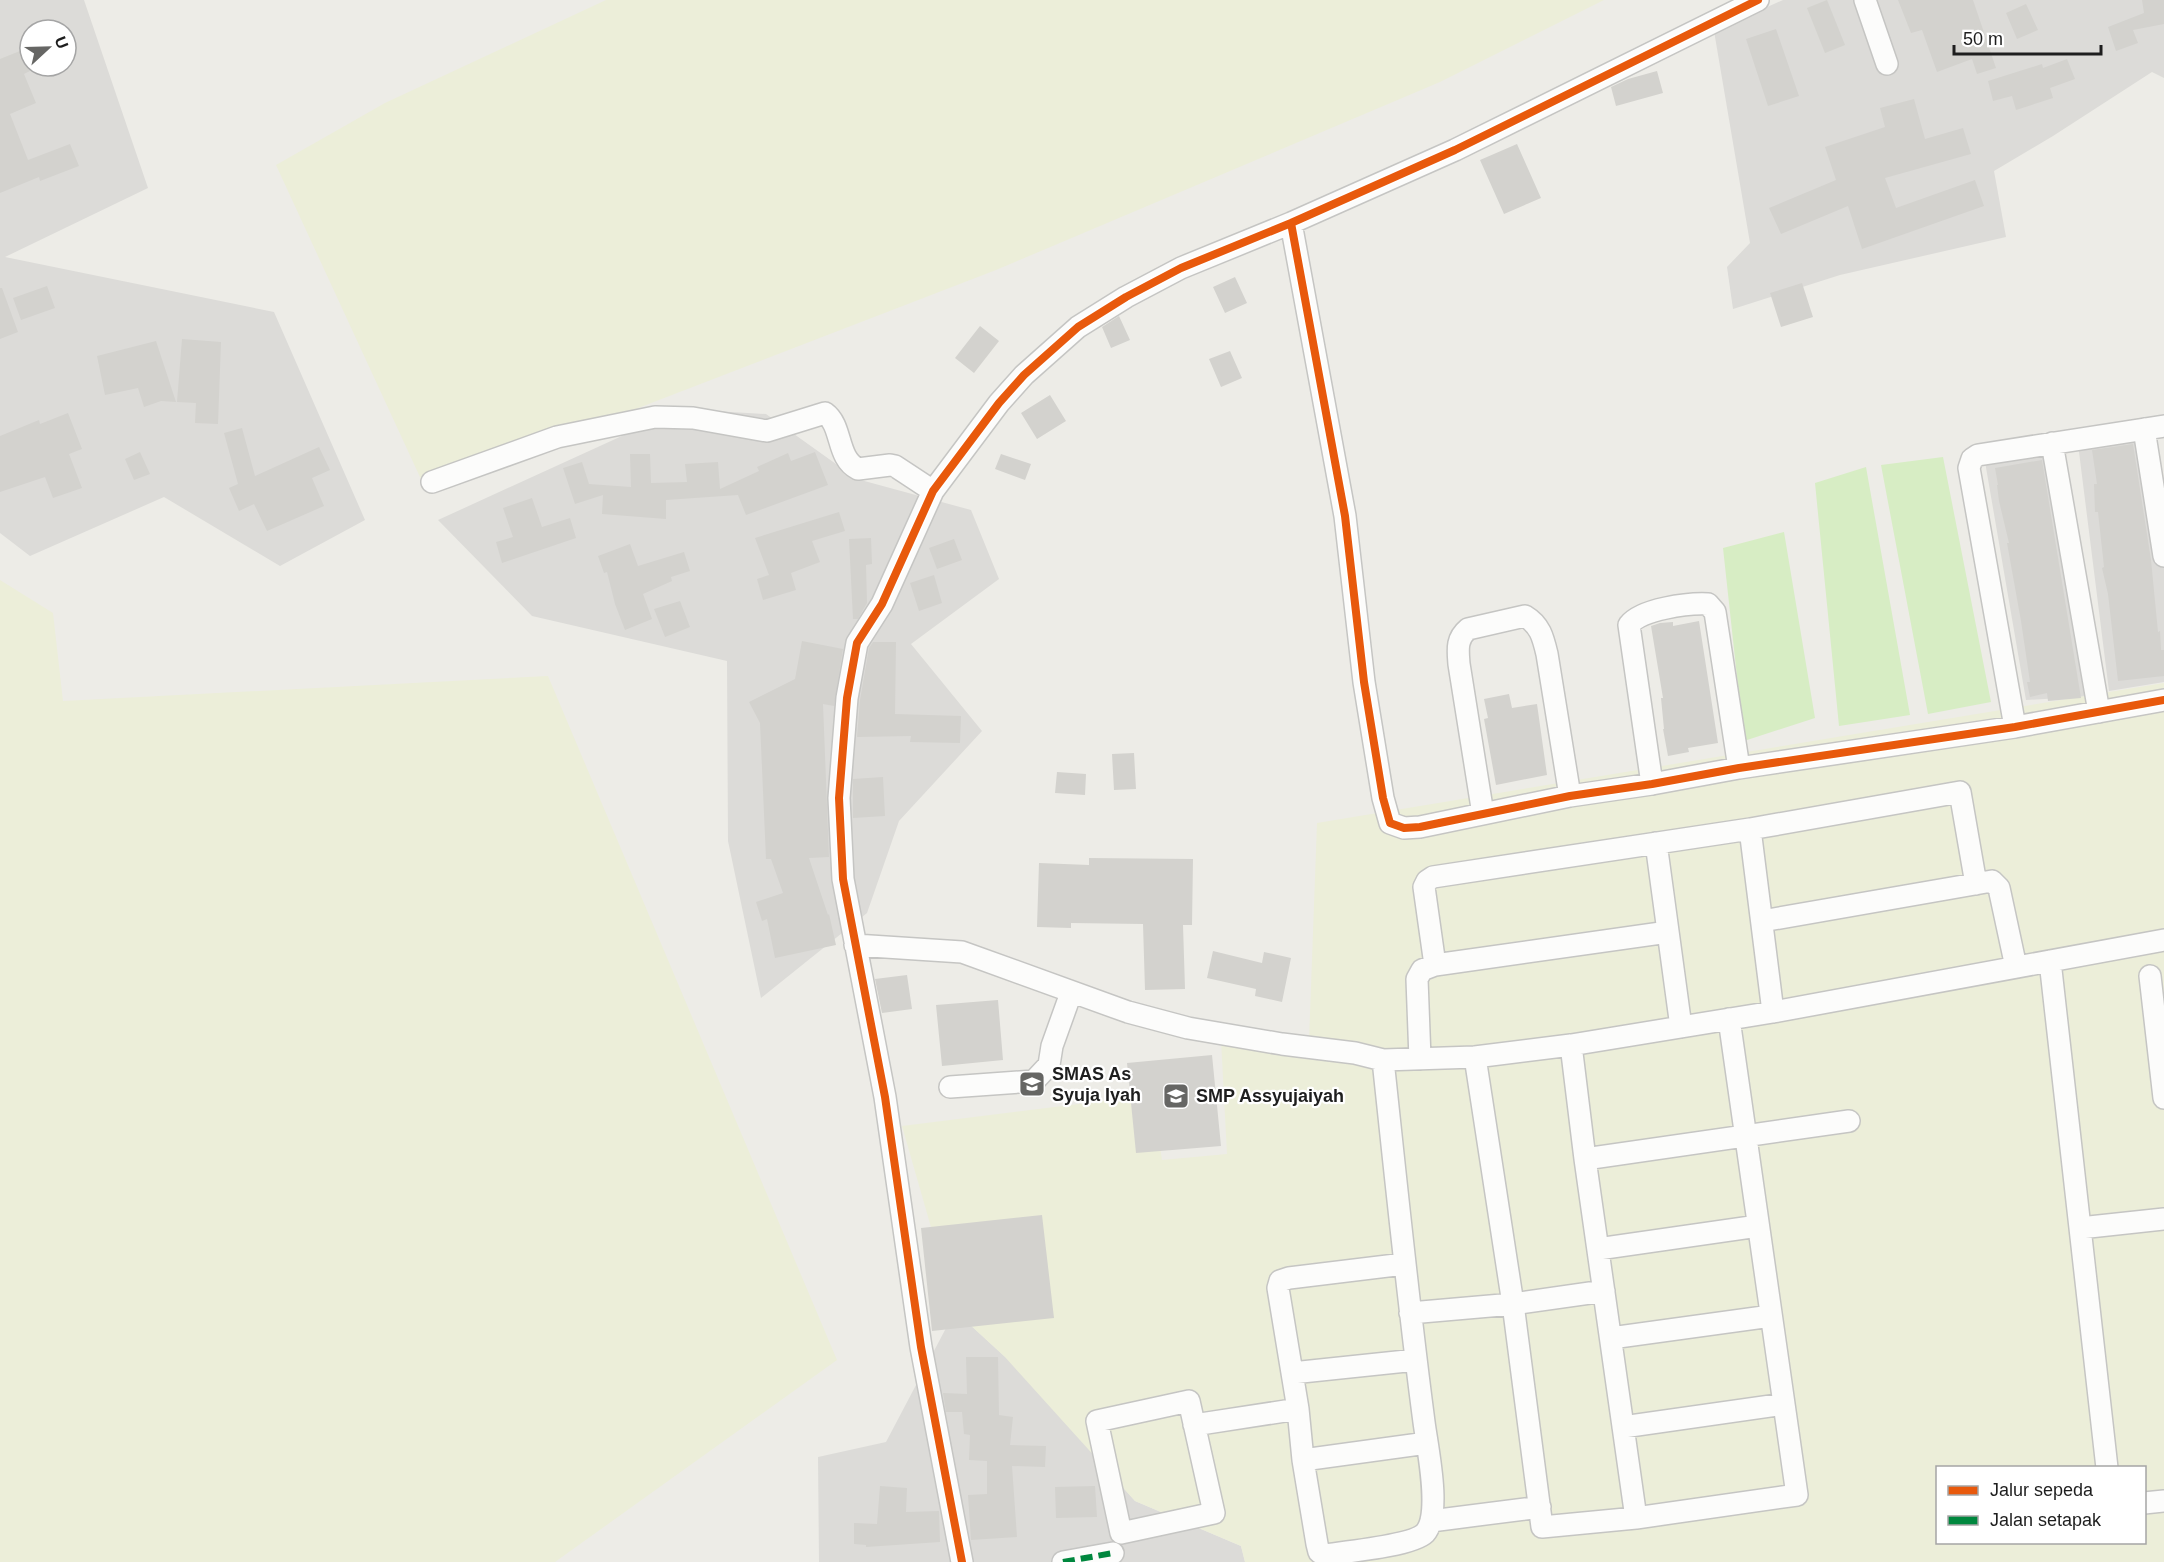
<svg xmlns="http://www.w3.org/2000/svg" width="2164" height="1562" viewBox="0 0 2164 1562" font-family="Arial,sans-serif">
<rect width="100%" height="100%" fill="#edece7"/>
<path fill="#dcdbd8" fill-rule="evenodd" d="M0,0H84L148,188L5,257L274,312L365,520L280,566L164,497L30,556L0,533ZM30,30H66V66H30Z
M1783,0H2164V78L2152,72L2053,136L1994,171L2006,237L1840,275L1733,309L1727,267L1750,243L1714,31Z
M681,409L766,414L857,479L971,510L999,579L911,644L982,731L899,821L867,913L761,998L728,841L727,661L532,616L438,520Z
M2146,426L2164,558V682L2109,691L2077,436Z
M2063,440L2094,696L2026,700L1983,450Z
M955,1311L1024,1374L1135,1501L1241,1546L1245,1562H819L818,1457L886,1442Z"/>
<path fill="#eceed9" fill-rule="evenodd" d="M606,0H1604L1440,82L996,270L426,490L276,165L385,103Z
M0,580L53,613L63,701L548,676L837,1360L555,1562H0Z
M2164,683V1562H1245L1241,1546L1135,1501L1005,1357L955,1311L902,1126L1152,1095L1162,1160L1227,1154L1221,1040L1309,1041L1317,823ZM1938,1468H2144V1542H1938Z"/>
<path fill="#d7edc4" d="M1943,457L1991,702L1928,714L1881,465Z
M1866,467L1910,715L1839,726L1815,483Z
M1784,532L1815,718L1744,741L1723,548Z"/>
<path fill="#d3d2ce" d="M1827,0L1845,45L1825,53L1807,8Z
M1898,0H1973L1996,68L1977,74L1972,59L1937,72L1922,30L1911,33Z
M2142,0H2164V24L2133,30L2138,43L2116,51L2108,27L2144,13Z
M2026,4L2038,30L2017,39L2006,13Z
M1776,29L1799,96L1768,106L1746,39Z
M30,47V71L24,74L36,103L10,114L28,160L70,144L79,166L40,181L39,177L0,193V59Z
M2067,59L2075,79L2050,88L2053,98L2016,110L2012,96L1993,101L1988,81L2042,64L2043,68Z
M1657,71L1663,93L1616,106L1611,87L1628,79Z
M1914,99L1925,139L1963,128L1971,154L1885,178L1896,208L1975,180L1984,206L1862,249L1848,206L1781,234L1769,208L1836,180L1825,147L1885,127L1880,108Z
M1517,144L1541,198L1504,214L1480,160Z
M1235,277L1247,303L1225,313L1213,287Z
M1802,283L1813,317L1781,327L1770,293Z
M47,286L55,308L21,320L13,298Z
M0,288H2L18,332L0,339Z
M1119,316L1130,340L1111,348L1102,327Z
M980,326L999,341L974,373L955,358Z
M182,339L221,342L218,424L195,423L196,403L177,402Z
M156,341L176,402L161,401L144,407L138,388L105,395L97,356Z
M1230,351L1242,378L1221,387L1209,359Z
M1050,395L1066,421L1037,439L1021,413Z
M68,413L82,449L69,454L82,488L53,498L45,477L0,492V436L39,420L40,424Z
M242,428L255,476L319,447L330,470L312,478L324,506L267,531L254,504L239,511L229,488L238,484L224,433Z
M2133,444L2151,560L2158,632L2160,631L2161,650H2164V676L2118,681L2108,594L2102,568L2104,567L2098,512H2095L2094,484H2097L2092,450Z
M140,452L150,474L134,480L125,459Z
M815,452L828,485L746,515L738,495L666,500V519L602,514L603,495L575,504L563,468L582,462L589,484L631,487L630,454H650L651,483L687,482L685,464L718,462L720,489L759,471L757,467L788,453L791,461Z
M1001,454L1031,464L1025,480L995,469Z
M2042,460L2081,698L2048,701L2047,693L2030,697L2027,682H2030L2021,621L2007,543H2009L1999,501L1997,485H1998L1995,468Z
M532,498L542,527L570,518L576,538L502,563L496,542L513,537L503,508Z
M839,512L845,531L812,541L820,562L791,573L796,590L763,600L757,579L769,575L755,538Z
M871,538L872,564L866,565L867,603L858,619H853L849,539Z
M954,539L962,560L937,569L929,548Z
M630,544L638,566L684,552L690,571L671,577L672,581L643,594L652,619L625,630L615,604L607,572L604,573L598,556Z
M934,575L942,603L919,611L910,583Z
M680,601L690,627L665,637L654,609Z
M1699,621L1718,743L1688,748L1689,752L1668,756L1663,729H1664L1661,698H1663L1651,626L1660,623L1673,622V626Z
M802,641L843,649L834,706L823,704L829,857L809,858L828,915L829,914L836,945L775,958L767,919L762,921L756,902L783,893L771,859H766L760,723L749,702L795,679Z
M873,642H896L895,714L961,716L960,743L910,742L911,736L857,737L860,700L869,648Z
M1509,694L1512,708L1537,704L1547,775L1496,785L1484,719L1488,718L1484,699Z
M1134,753L1136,789L1114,790L1112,754Z
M1057,772L1086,774L1085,795L1055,793Z
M883,777L885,816L853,818V779Z
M1089,858L1193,859L1192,925H1183L1185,989L1145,990L1143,924L1071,923V928L1037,927L1039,863L1089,865Z
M1213,951L1262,963L1264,952L1291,958L1282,1002L1255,996L1256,989L1207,978Z
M907,975L912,1009L882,1013L875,979Z
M998,1000L1003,1060L942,1066L936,1005Z
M1212,1055L1221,1146L1136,1153L1127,1063Z
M1042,1215L1054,1318L932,1331L921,1228Z
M966,1357H998L999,1415L1013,1417L1010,1445L1046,1446L1045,1467L1012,1466L1017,1537L971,1540L968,1495L987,1494V1461L969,1460L970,1435L964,1434L962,1412H946L943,1393L967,1394Z
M880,1486L907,1488L906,1512L939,1511L940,1542L866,1547V1545L854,1544V1523L877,1524Z
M1095,1486L1097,1517L1056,1518L1055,1487Z"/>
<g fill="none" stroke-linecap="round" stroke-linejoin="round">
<defs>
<path id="minor" d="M1865,0L1887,64
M1291,223L1345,516L1364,682L1383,798L1390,823L1404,828L1420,827L1570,796L1652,784L1739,768L2015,727L2164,700
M2144,429L2164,556
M2052,443L2099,712
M432,482L557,437L655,417L693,418L767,431L825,413C843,426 836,458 858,469L890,465L895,466L933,491
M2015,727L1969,468L1972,459L1978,455L2164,426
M1652,784L1629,625C1641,609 1688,603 1708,604L1715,612L1739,768
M1483,814L1459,664C1458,650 1456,639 1468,629L1525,616C1540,625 1543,637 1547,654L1570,796
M1750,829L1960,792L1976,884
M1656,843L1681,1027
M1762,921L1992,881L1999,888L2016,967
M855,945L962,952L1128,1012L1188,1028L1282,1044L1355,1053L1383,1060L1475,1057L1571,1045L1773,1012L2164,940
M2050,961L2107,1468
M1435,965L1424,887L1427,881L1433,877L1750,829L1773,1012
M2150,976L2164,1098
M1571,1045L1585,1159L1636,1518
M1420,1059L1417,979L1422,970L1435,965L1668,932
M950,1087L1034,1081L1049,1065L1052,1046L1071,993
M1585,1159L1849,1121
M2080,1228L2164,1219
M1598,1249L1758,1226
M1604,1291L1513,1304L1542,1527L1636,1518L1797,1495L1729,1019
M1410,1313L1513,1304L1475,1057
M1611,1338L1771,1316
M1292,1373L1416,1360
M1189,1401L1214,1513L1121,1533L1097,1421Z
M1298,1409L1278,1288L1280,1281L1289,1278L1404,1264
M1194,1425L1298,1409L1303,1460L1427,1443
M1623,1427L1784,1404
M1303,1460L1317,1544L1319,1552L1324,1555C1344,1552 1412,1546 1425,1533C1442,1514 1427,1446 1424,1422C1408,1301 1396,1181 1383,1060
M2144,1503L2164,1501
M1431,1521L1540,1507
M962,1562L921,1347L885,1097L843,879L839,798L847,698L857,643L882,604L933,491L999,403L1024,375L1078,327L1126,297L1181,268L1291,223L1455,150L1758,0
M1063,1562L1113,1553"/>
</defs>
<use href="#minor" stroke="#c5c5c3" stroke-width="24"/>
<use href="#minor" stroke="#fcfcfb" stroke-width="21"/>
<path stroke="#00873e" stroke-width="6" stroke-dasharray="12 6" stroke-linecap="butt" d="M1063,1562L1113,1553"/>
<defs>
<path id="cycleway" d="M1291,223L1345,516L1364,682L1383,798L1390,823L1404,828L1420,827L1570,796L1652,784L1739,768L2015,727L2164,700
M962,1562L921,1347L885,1097L843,879L839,798L847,698L857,643L882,604L933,491L999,403L1024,375L1078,327L1126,297L1181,268L1291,223L1455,150L1758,0"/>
</defs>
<use href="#cycleway" stroke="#fff" stroke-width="11"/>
<use href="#cycleway" stroke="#e8590c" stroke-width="8"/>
</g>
<defs>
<symbol id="school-square" viewBox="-11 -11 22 22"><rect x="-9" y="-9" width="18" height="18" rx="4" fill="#666664" stroke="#fff"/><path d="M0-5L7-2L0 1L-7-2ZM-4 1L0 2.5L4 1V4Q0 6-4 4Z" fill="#fff"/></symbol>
</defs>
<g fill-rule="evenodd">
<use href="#school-square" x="1017" y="1069" width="30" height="30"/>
<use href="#school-square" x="1161" y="1081" width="30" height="30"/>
</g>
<g text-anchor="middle" stroke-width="4.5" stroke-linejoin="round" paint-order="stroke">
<g font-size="18" font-weight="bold" fill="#1e1e1e" stroke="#fff" text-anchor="start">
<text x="1052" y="1080">SMAS As<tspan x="1052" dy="21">Syuja Iyah</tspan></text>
<text x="1196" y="1102">SMP Assyujaiyah</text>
</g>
</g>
<rect x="1936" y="1466" width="210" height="78" fill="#ffffff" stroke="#a5a5a5" stroke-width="1.5"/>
<rect x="1948" y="1486" width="30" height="9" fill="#e8590c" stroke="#a5a5a5" stroke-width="1.5"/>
<text x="1990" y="1496" font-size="18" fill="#1e1e1e">Jalur sepeda</text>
<rect x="1948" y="1516" width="30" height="9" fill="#00873e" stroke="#a5a5a5" stroke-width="1.5"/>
<text x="1990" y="1526" font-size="18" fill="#1e1e1e">Jalan setapak</text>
<g transform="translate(48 48) rotate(68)"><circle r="28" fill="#ffffff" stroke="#a5a5a5" stroke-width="1.5"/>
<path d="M0-4.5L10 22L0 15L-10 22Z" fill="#666664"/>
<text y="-9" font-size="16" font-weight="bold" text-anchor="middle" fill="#1e1e1e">U</text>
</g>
<path d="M1954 45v9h147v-9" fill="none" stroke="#1e1e1e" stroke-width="3"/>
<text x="1963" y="45" font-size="18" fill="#1e1e1e" stroke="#ffffff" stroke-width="4.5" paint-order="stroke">50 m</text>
</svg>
